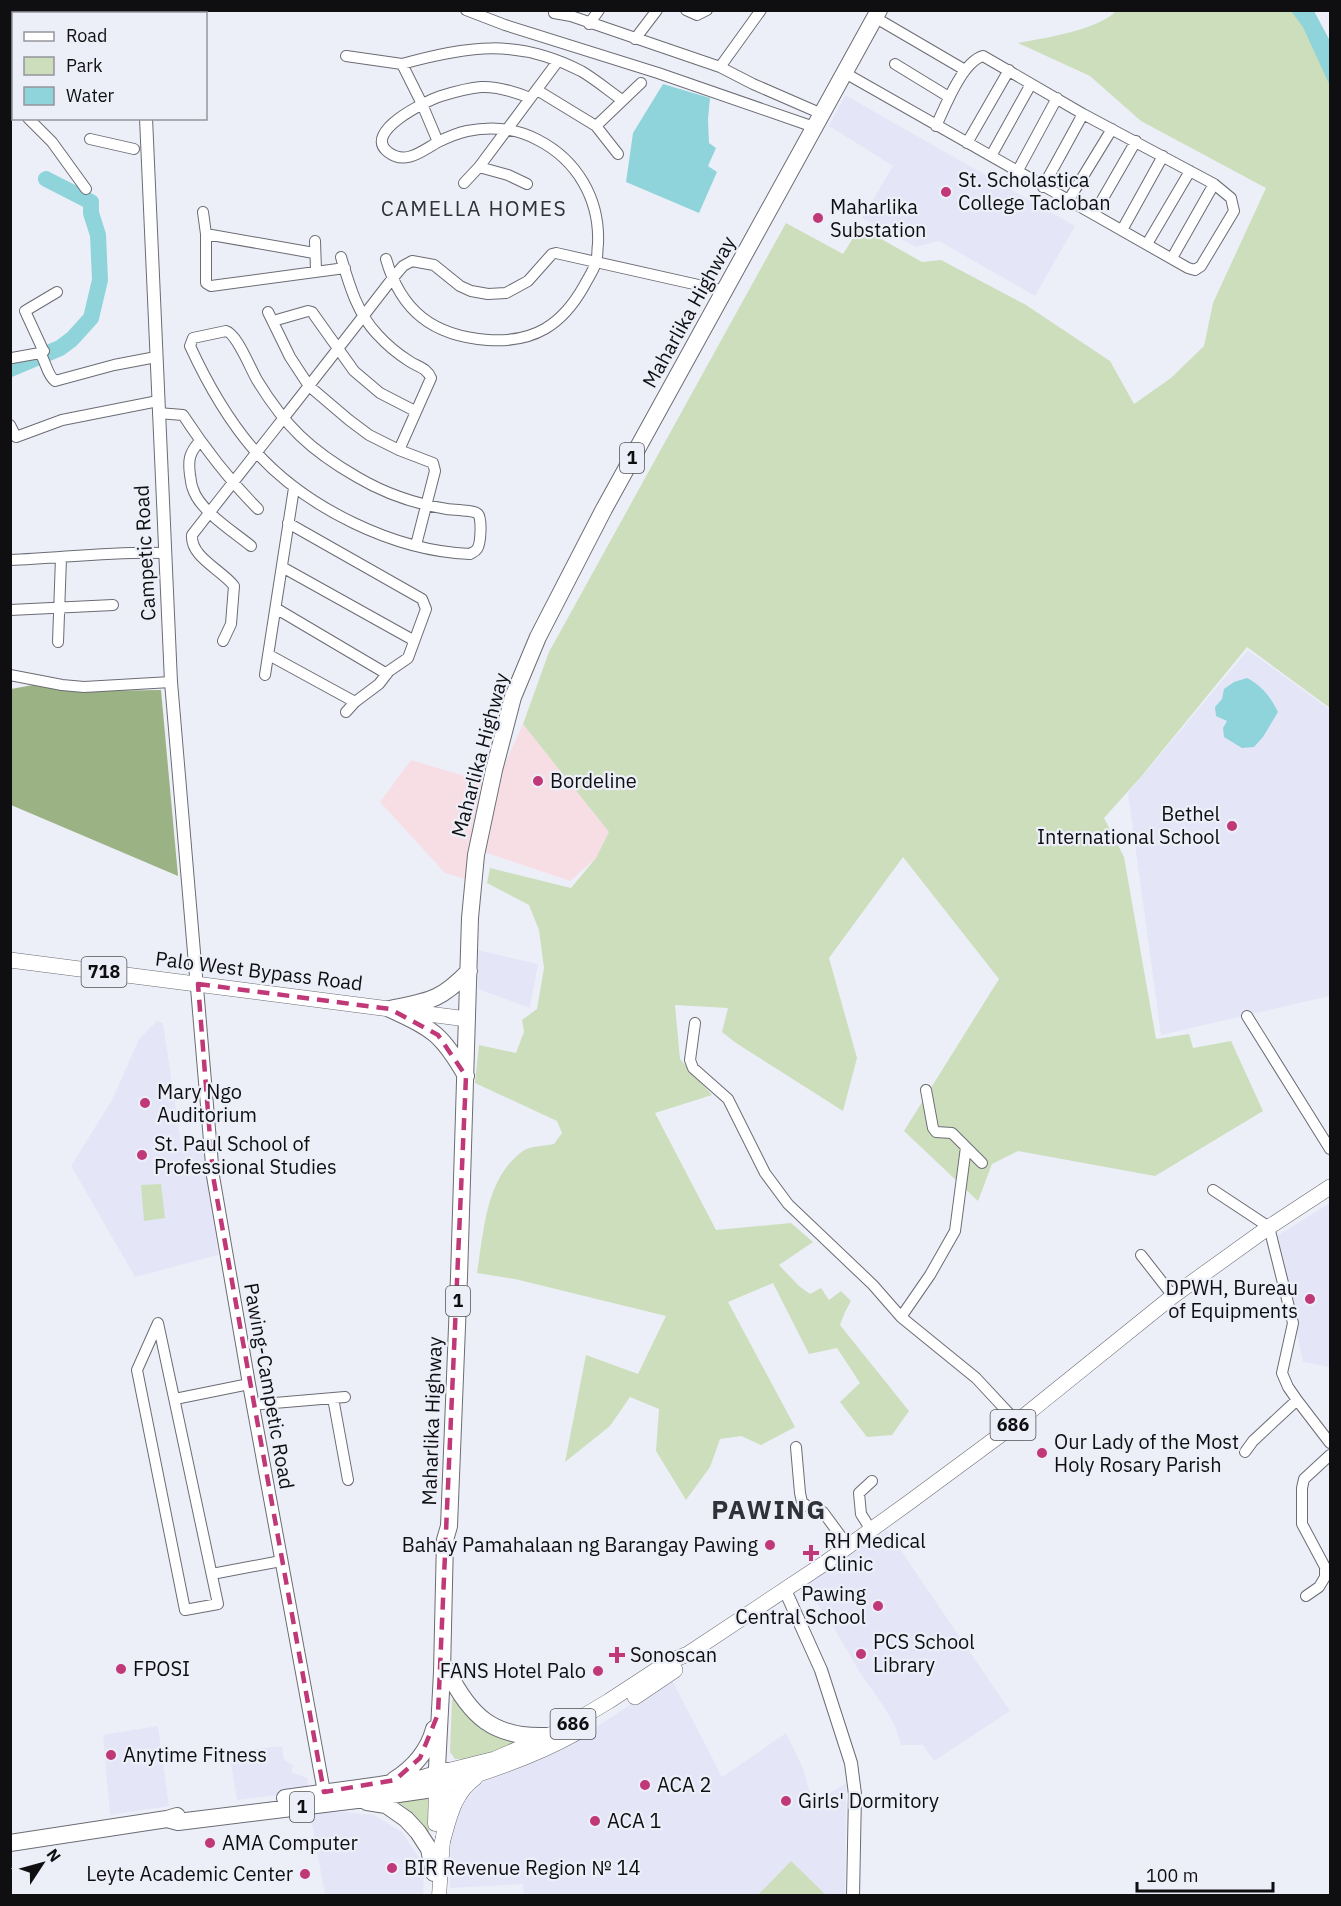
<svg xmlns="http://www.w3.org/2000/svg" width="1341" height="1906" viewBox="0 0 1341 1906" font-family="'IBM Plex Sans',sans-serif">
<rect width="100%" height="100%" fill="#edeff8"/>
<path fill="#e4e6f7" d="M845,95L1075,226L1035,296L939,241L916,247L862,218L893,166L829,126Z
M1248,650L1330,710V996L1161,1035L1128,793Z
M478,950L538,964L530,1008L478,989Z
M157,1021L163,1023L181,1143L204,1141L218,1255L135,1277L71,1166L112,1100L139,1039Z
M1330,1203V1367L1303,1362L1277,1236Z
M887,1530L1010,1711L934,1761L923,1745H901L894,1724L886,1710L859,1671L832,1625L805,1586Z
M671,1678L722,1777L786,1733L803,1768L813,1804L846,1783L845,1895L524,1896L523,1884L450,1888L451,1826L467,1799L482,1783L581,1737Z
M158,1726L169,1806L110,1815L103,1735Z
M282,1746L284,1760L293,1765L291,1772L307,1778L309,1791L237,1800L229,1752Z
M345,1812L374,1815L402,1832L420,1859L424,1872L423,1895H325L310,1813Z"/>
<path fill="#f7dee5" d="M523,724L609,832L596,858L570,881L484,852L478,883L445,873L380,802L411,760L495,785Z"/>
<path fill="#ccdebc" d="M1116,11H1295L1330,72V708L1247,647L1140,778L1104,818L1124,857L1156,1039L1189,1034L1193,1048L1231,1041L1263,1111L1155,1176L1018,1151L992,1164L978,1201L904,1131L999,979L903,857L829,958L857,1058L843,1111L736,1043L722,1032L728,1008L675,1005L680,1059L712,1095L655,1113L716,1230L791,1223L813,1242L779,1265L799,1286L810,1294L821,1288L829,1300L841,1291L851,1301L845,1312L840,1325L909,1411L892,1435L867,1437L840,1402L860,1383L837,1348L809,1354L773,1283L728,1302L795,1427L761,1445L741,1436L720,1439L710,1467L686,1500L656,1451L659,1409L630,1397L610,1426L565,1462L586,1355L638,1374L666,1316L515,1279L477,1273C484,1232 485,1178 523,1151C530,1146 545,1146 554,1144L562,1133L557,1121L475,1083L479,1045L516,1053L524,1032L522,1020L537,1009L544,968L539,930L529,905L487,883L490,868L571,888L596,858L609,832L523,724L549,652L786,223L843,254L860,227L922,262L941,260L1026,305L1110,361L1134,404L1171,378L1204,346L1213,303L1266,188L1141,121L1090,76L1018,43C1045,38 1098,30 1116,11Z
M161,1184L165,1218L144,1221L141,1185Z
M454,1696L519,1743L473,1759H455L450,1752L452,1701Z
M428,1797L430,1808L429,1835C420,1821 411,1809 396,1801Z
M791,1861L826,1895H758Z"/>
<path fill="#9bb384" d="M44,683L85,691L161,690L178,876L11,805V689Z"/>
<path fill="#8ed4da" d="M1291,11H1314L1330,41V86L1303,27Z
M663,84L710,98L708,119L709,143L716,148L708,166L717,172L699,213L626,182L633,133Z
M1247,678C1261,685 1271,697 1278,712L1263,737L1254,747L1242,748L1224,737L1223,728L1227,721L1216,716L1215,707L1222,699L1224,689L1234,682Z"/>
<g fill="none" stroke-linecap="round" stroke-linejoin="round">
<path stroke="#8ed4da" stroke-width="16" d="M10,369L60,348L72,339L91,318L100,280L98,235L91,213V202L46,179"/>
<defs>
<path id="minor" d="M466,10L505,25L658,73L814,127
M686,10L697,15L707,10
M554,13L571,16L720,67L753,84L822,114
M876,18L965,70
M589,24L599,10
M635,39L657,10
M346,56L402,64L422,104L438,142
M402,64C468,46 517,38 581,71C595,79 609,91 622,100
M895,64L949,97
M720,67L761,10
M845,73L1188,268L1195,270L1201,266L1234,211L1231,198L1214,184L1083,114L983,56C962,62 945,107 936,126
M537,90L596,126L618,154
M10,106L14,108
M28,118L52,142L86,189
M596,126L641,83
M90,139L134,149
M967,143L1009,70
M991,156L1031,84
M479,167L508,175L527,184
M1017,172L1057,98
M464,183L479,167L558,61
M1043,187L1083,114
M1068,201L1112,129
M203,212L206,234V283L211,286L345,268
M1094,214L1136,141
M1122,230L1163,156
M206,234L314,253
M315,241L316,270
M1147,244L1190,171
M341,257C349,284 357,313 377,334C386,344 398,354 409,361C418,367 427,368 431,378L399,450
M1172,258L1214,184
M386,259C401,311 433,336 488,340C534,343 562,325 584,286C588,278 594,270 596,262C598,256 597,249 598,244C600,199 577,160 538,140C516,128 492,126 467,131C458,133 446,138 438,142C423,150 406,166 388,152C362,132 426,101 441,96C454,92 468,88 481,87C498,86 515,92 530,98
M268,312L290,357L309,386L349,420L369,435L399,450L433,463L435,471L416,545
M273,321L308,311L312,312L354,371L380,393L415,411
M226,331C237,334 250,368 257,380C285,426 310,450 357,477C384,493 416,504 447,509C453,510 474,510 478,514C482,518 481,544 477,549C475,552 473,552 470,554C394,551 306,508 255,451C228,420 207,383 190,346L193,338Z
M40,353L44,351L43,350L25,311L57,292
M12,358L40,353C46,362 47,375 55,381L114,365L156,357
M158,413L183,415C206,450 229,480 258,509
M10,425L16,437L62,420L158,401
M200,441C189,453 188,460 190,475C191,480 191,485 193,489C199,510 234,532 251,546
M288,523L422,599L426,609L408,658L389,671L379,684L355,702L346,712
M10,560C62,558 113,551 164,553
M282,567L413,640
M277,609L387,674
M10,610L113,605
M223,641L231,624L234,586C222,570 190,557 192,535C258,450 326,365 392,279L403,266L412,261L434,265L460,286L471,291L488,294L506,293L528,281L552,254L556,253L725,291
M58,642L61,558
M269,655L355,702
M10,675L62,685L84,687L171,682
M265,675L294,488
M1247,1016L1330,1149
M695,1023L690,1060L693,1068L728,1099L765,1173L788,1204L873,1285L901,1317L976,1378L1017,1422
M926,1090L933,1128L936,1132L952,1133L982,1163
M1213,1190L1269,1227L1293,1323L1282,1373L1288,1387L1297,1400L1330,1443
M1141,1255L1173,1296
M901,1317L930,1275L955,1231L966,1147
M158,1323L218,1604L185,1610L137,1370Z
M333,1398L348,1480
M175,1399L249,1384
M252,1405L345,1397
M796,1447L800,1493L802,1502L807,1506L823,1512L848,1546
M1245,1452L1253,1441L1297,1400
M871,1530L861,1514L859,1493L872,1481
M212,1574L281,1561
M1306,1596L1319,1587L1325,1577V1567L1302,1524V1488L1304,1479L1330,1455"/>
<path id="tertiary" d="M10,31H14
M146,118L171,682L213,1176L249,1384L324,1792
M785,1590L821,1670L851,1763L855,1794L853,1896"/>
<path id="secondary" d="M435,1824L436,1787
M439,1896L447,1784"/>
<path id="primary" d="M10,960L467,1019
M635,1697L675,1670
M447,1771L495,1759L557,1732L609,1701L670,1661L688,1654L825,1563L911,1501L1003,1433L1173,1296L1269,1227L1330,1187
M447,1784C491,1771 535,1756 576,1733
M442,1843C449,1819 453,1794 475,1778"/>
<path id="trunk" d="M390,1009C433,1029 442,1034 466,1076
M390,1009C429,1001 440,1001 469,971
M447,1670C470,1716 493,1738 546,1736
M394,1780C413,1768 428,1751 434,1729
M436,1787L442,1672L445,1540L449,1526L459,1277L470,918L476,855L494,770L513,697L538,637L604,509L879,10
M285,1798L380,1785L423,1778L446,1771
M367,1802L386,1805L406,1819L418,1832L429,1849L434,1873
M167,1819L178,1822L357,1800L426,1790L445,1785
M10,1843L167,1819L177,1816"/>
</defs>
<use href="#minor" stroke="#6b6c74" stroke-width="12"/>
<use href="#tertiary" stroke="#6b6c74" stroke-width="14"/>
<use href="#secondary" stroke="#6b6c74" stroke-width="15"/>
<use href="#primary" stroke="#6b6c74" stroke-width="16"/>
<use href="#trunk" stroke="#6b6c74" stroke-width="18"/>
<use href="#minor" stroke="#fff" stroke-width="10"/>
<use href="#tertiary" stroke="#fff" stroke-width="12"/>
<use href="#secondary" stroke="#fff" stroke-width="14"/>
<use href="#primary" stroke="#fff" stroke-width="15"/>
<use href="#trunk" stroke="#fff" stroke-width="16"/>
</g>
<path fill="none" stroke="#c03877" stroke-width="4.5" stroke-dasharray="12 8" stroke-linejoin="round" d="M198,984L390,1009L438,1035L466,1076L438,1714L420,1758L395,1780L324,1792L213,1176Z"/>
<g fill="#c03877" stroke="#edeff8" stroke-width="2">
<circle cx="946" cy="192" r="6"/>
<circle cx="818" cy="218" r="6"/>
<circle cx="538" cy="781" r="6"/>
<circle cx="1232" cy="826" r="6"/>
<circle cx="145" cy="1103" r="6"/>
<circle cx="142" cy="1155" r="6"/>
<circle cx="1310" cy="1299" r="6"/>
<circle cx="1042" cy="1453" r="6"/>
<circle cx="770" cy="1545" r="6"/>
<path d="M808 1544h6v6h6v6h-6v6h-6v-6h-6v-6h6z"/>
<circle cx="878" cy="1606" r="6"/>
<circle cx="861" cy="1654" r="6"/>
<path d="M614 1646h6v6h6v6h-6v6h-6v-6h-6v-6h6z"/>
<circle cx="121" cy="1669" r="6"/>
<circle cx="598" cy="1671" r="6"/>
<circle cx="111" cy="1755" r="6"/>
<circle cx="645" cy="1785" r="6"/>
<circle cx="786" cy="1801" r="6"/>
<circle cx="595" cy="1821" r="6"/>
<circle cx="210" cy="1843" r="6"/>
<circle cx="392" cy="1868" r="6"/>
<circle cx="305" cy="1874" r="6"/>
</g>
<g text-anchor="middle" stroke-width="4.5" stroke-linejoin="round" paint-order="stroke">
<g fill="#edeff8" stroke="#525257" stroke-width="1.5">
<rect x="620" y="443" width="24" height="30" rx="4.5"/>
<rect x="81.5" y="957" width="45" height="30" rx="4.5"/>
<rect x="446" y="1286" width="24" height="30" rx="4.5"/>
<rect x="990.5" y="1410" width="45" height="30" rx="4.5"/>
<rect x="550.5" y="1709" width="45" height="30" rx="4.5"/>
<rect x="290" y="1792" width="24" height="30" rx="4.5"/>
</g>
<g font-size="18" font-weight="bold" fill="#0f0f12">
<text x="632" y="464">1</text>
<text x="104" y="978">718</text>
<text x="458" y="1307">1</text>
<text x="1013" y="1431">686</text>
<text x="573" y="1730">686</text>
<text x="302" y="1813">1</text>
</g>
<g font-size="20" fill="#0f0f12" stroke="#edeff8" text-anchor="start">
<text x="958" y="187">St. Scholastica<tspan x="958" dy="23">College Tacloban</tspan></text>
<text x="830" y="214">Maharlika<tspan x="830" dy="23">Substation</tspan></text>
<text x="550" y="788">Bordeline</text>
<text x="1220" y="821" text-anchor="end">Bethel<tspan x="1220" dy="23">International School</tspan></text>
<text x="157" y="1099">Mary Ngo<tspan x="157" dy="23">Auditorium</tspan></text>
<text x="154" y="1151">St. Paul School of<tspan x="154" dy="23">Professional Studies</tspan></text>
<text x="1298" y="1295" text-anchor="end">DPWH, Bureau<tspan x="1298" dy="23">of Equipments</tspan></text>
<text x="1054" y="1449">Our Lady of the Most<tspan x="1054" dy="23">Holy Rosary Parish</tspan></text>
<text x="824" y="1548">RH Medical<tspan x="824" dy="23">Clinic</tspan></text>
<text x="758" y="1552" text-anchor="end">Bahay Pamahalaan ng Barangay Pawing</text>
<text x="866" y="1601" text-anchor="end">Pawing<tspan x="866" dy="23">Central School</tspan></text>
<text x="873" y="1649">PCS School<tspan x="873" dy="23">Library</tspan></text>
<text x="630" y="1662">Sonoscan</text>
<text x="133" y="1676">FPOSI</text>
<text x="586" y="1678" text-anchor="end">FANS Hotel Palo</text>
<text x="123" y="1762">Anytime Fitness</text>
<text x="657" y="1792">ACA 2</text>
<text x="798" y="1808">Girls' Dormitory</text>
<text x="607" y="1828">ACA 1</text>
<text x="222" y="1850">AMA Computer</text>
<text x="404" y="1875">BIR Revenue Region № 14</text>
<text x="293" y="1881" text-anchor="end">Leyte Academic Center</text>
</g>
<g font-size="20" fill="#0f0f12" stroke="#edeff8">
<text transform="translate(689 312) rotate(-61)" y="7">Maharlika Highway</text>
<text transform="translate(145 553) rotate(-93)" y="7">Campetic Road</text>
<text transform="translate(480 755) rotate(-75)" y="7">Maharlika Highway</text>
<text transform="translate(259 971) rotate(7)" y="7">Palo West Bypass Road</text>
<text transform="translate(269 1386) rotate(80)" y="7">Pawing-Campetic Road</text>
<text transform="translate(432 1421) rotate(-88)" y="7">Maharlika Highway</text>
</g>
<g font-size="21" letter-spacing="1.5" fill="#313239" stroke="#edeff8">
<text x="474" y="216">CAMELLA HOMES</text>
</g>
<g font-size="26" font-weight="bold" letter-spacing="1.5" fill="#313239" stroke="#edeff8">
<text x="769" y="1519">PAWING</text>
</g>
</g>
<rect width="1341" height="1906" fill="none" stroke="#0f0f12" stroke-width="24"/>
<rect x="12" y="12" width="195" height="108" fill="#edeff8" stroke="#94959c" stroke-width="1.5"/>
<rect x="24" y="32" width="30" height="9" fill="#ffffff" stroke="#94959c" stroke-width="1.5"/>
<text x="66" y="42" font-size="18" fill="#0f0f12">Road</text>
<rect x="24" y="57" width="30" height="18" fill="#ccdebc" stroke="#94959c" stroke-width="1.5"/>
<text x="66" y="72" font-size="18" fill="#0f0f12">Park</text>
<rect x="24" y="87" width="30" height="18" fill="#8ed4da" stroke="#94959c" stroke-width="1.5"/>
<text x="66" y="102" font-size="18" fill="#0f0f12">Water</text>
<g transform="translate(42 1864) rotate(54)" stroke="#edeff8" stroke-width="4.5" paint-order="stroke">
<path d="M0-4.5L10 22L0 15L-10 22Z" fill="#0f0f12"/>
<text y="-9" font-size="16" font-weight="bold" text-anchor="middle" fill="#0f0f12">N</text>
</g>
<path d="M1137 1882v9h136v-9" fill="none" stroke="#0f0f12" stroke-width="3"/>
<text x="1146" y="1882" font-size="18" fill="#0f0f12" stroke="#edeff8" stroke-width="4.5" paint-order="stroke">100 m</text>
</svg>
